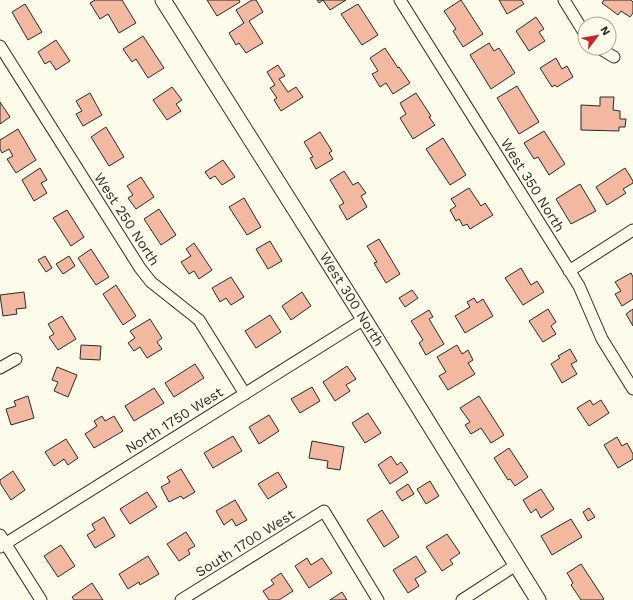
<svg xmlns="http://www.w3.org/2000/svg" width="633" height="600" viewBox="0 0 633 600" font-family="'Work Sans',sans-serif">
<rect width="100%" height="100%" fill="#fdfbea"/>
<path fill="#f2b8a0" stroke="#2b2b2b" d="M95,0H122L136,23L119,33L108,14L100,19L90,3Z
M207,0H239L240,2L217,16Z
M252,0H256L263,12L249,21L263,43L246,53L239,43L236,45L229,33L244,23L236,10Z
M317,0H346L330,10L323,0L319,3Z
M461,0L483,34L463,47L453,31L456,29L444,11Z
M499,0H521L524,4L507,14Z
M604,0H631L633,2V13L630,17L621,11L618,15L602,3Z
M25,4L42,32L28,40L12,12Z
M358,4L378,35L362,45L341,14Z
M536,17L544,29L539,32L545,41L529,51L516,31Z
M143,36L164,68L148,78L136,59L132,62L123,49Z
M56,40L70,61L56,70L50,61L45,64L38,52Z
M489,43L494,51L499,48L515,73L491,89L470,55Z
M385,48L398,68L399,67L410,83L393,94L386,83L380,87L372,74L378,71L370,58Z
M556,58L562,69L567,66L573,77L557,87L555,85L552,87L540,68Z
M278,65L285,76L279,79L288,92L296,87L303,97L281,111L274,100L277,98L270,88L275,85L267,72Z
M517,86L539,122L519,134L497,98Z
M172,87L182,100L176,104L181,111L167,120L153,100Z
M90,93L102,115L83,126L76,114L82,111L76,101Z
M416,93L431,116L429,117L435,125L413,139L400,118L406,114L400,103Z
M600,97H614L613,110L620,111V119H626L625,127H619V131L581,130V105L600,106Z
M0,102L10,117L0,124Z
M106,127L124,157L109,166L91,137Z
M18,129L36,160L16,173L7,159L13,156L9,149L2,153L0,149V140Z
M544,131L565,164L549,175L538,157L534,159L524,143Z
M320,132L332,151L329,153L333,159L316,169L310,158L313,157L304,142Z
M443,138L466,175L450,185L426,149Z
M223,160L235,177L222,185L215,176L210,179L205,172Z
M40,168L47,180L41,183L47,193L34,201L22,180Z
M625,168L633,181V183L623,189L626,193L607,205L596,187Z
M344,171L353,185L358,182L366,193L361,196L367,207L347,220L339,206L344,203L330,180Z
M141,177L154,197L136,209L128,198L133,195L127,186Z
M580,184L596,211L571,224L556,199Z
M469,188L481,206L485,203L493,215L470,229L467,224L463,226L459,219L456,221L450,210L456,206L451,199Z
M244,198L261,227L247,235L229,207Z
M159,209L176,235L161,245L144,219Z
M67,210L84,237L71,246L53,218Z
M379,239L400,274L386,283L374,263L377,262L367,246Z
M270,241L282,261L268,269L256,249Z
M194,243L212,270L199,279L194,271L189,274L181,262L191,256L186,249Z
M91,249L109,277L96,285L78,258Z
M45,256L52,268L46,272L38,260Z
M69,256L75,266L63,274L56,264Z
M521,268L531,285L537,281L544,292L523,305L505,278Z
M631,273L633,277V299L622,306L615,294L621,291L615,282Z
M231,277L244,297L231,305L226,298L220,302L212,288Z
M116,285L136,316L123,325L103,294Z
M412,290L418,298L405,307L399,298Z
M24,292L26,308L16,309L17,314L3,316L0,295Z
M302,292L311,306L291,320L282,306Z
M474,298L477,303L483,299L493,316L465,333L455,316L470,307L467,302Z
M548,309L556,322L551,326L556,334L543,342L529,321Z
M633,309V326L626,314Z
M429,310L433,317L429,319L444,344L426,355L419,343L423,340L411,321Z
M270,315L281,332L256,348L245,331Z
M62,316L76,339L58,350L49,337L54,334L48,324Z
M150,319L162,338L157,342L162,349L147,358L140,347L134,351L128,343L135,338L130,331Z
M81,345L101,346L100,360L80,359Z
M457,345L462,354L468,350L473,360L468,363L475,374L448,390L439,376L446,372L437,357Z
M570,349L577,361L571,364L577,374L562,383L551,364L560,358L558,356Z
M195,364L204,378L174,397L165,383Z
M347,366L356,379L346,385L350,391L335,401L323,382Z
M57,367L77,375L68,397L54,391L58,382L52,380Z
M312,387L320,401L300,413L291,399Z
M154,388L164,403L134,421L125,406Z
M28,396L34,418L11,425L6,409L16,406L14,401Z
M479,396L504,435L491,443L481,428L471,434L465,425L470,422L460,408Z
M590,400L593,405L601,400L609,413L589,426L577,408Z
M368,413L381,433L365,443L352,423Z
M269,415L279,431L259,444L249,427Z
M102,416L105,421L114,416L123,431L94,448L85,434L97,426L94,421Z
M233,436L242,451L213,468L204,453Z
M617,437L622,446L627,443L633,454V459L618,468L604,445Z
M66,439L78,458L68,465L64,459L54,466L45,452Z
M312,441L344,447L340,470L327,468L328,461L309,458Z
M509,448L528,477L515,486L510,479L508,480L494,458Z
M391,456L397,465L401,462L408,472L390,484L378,465Z
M181,469L195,492L183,499L181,496L169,502L161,487L170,482L167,477Z
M13,471L25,490L11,500L0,483V480Z
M278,472L287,487L268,499L258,484Z
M430,481L439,496L426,504L417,489Z
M408,484L414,494L402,501L396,492Z
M541,489L554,509L541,518L536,509L531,513L523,500Z
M147,492L157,507L130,524L120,509Z
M235,500L247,520L236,526L232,519L224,525L216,511Z
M589,508L595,517L588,521L583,512Z
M382,510L399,537L384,547L367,520Z
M104,517L115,536L95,548L87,535L95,530L92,524Z
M571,519L582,537L552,555L541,536Z
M186,532L195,546L188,550L190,554L179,561L167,544Z
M447,534L460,553L450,560L453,564L442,571L426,547Z
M61,545L75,566L58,577L44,556Z
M148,556L159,574L140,585L139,582L128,589L119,574Z
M416,556L426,572L415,579L419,586L408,593L393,570Z
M307,558L311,565L322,558L332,573L309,588L295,566Z
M581,564L604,599L602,600H581L571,585L573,583L567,573Z
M281,573L293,591L279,600H269L263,591L274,584L271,580Z
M92,583L103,600H74L72,597Z
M342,592L347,600H330Z"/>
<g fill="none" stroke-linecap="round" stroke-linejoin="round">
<defs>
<path id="minor" d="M400,0L579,286L602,339L633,389
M564,0L585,34
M0,46L140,268L151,282L199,320L245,394
M599,48L614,57
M569,271L633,230
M0,368L16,359
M0,535L41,600
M0,547L364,319
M181,600L324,511L378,600
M462,600L516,565"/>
<path id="secondary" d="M163,0L364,319L538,600"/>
</defs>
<use href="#minor" stroke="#2b2b2b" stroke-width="13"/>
<use href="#secondary" stroke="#2b2b2b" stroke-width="17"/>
<use href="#minor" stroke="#fdfbea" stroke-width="11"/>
<use href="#secondary" stroke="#fdfbea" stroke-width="15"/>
</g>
<g text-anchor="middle" stroke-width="3" stroke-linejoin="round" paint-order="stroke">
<g font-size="14" fill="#2b2b2b" stroke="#fdfbea">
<text transform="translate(533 185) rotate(58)" y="5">West 350 North</text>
<text transform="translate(127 219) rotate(57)" y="5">West 250 North</text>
<text transform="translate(352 299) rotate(58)" y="5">West 300 North</text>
<text transform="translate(174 420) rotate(-32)" y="5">North 1750 West</text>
<text transform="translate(245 543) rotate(-32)" y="5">South 1700 West</text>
</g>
</g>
<g transform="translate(597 36) rotate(58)"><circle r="19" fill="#fdfbea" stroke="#a9a89e"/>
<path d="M0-3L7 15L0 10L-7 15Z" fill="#c62828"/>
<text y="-6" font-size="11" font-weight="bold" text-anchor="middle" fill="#2b2b2b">N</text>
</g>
</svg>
